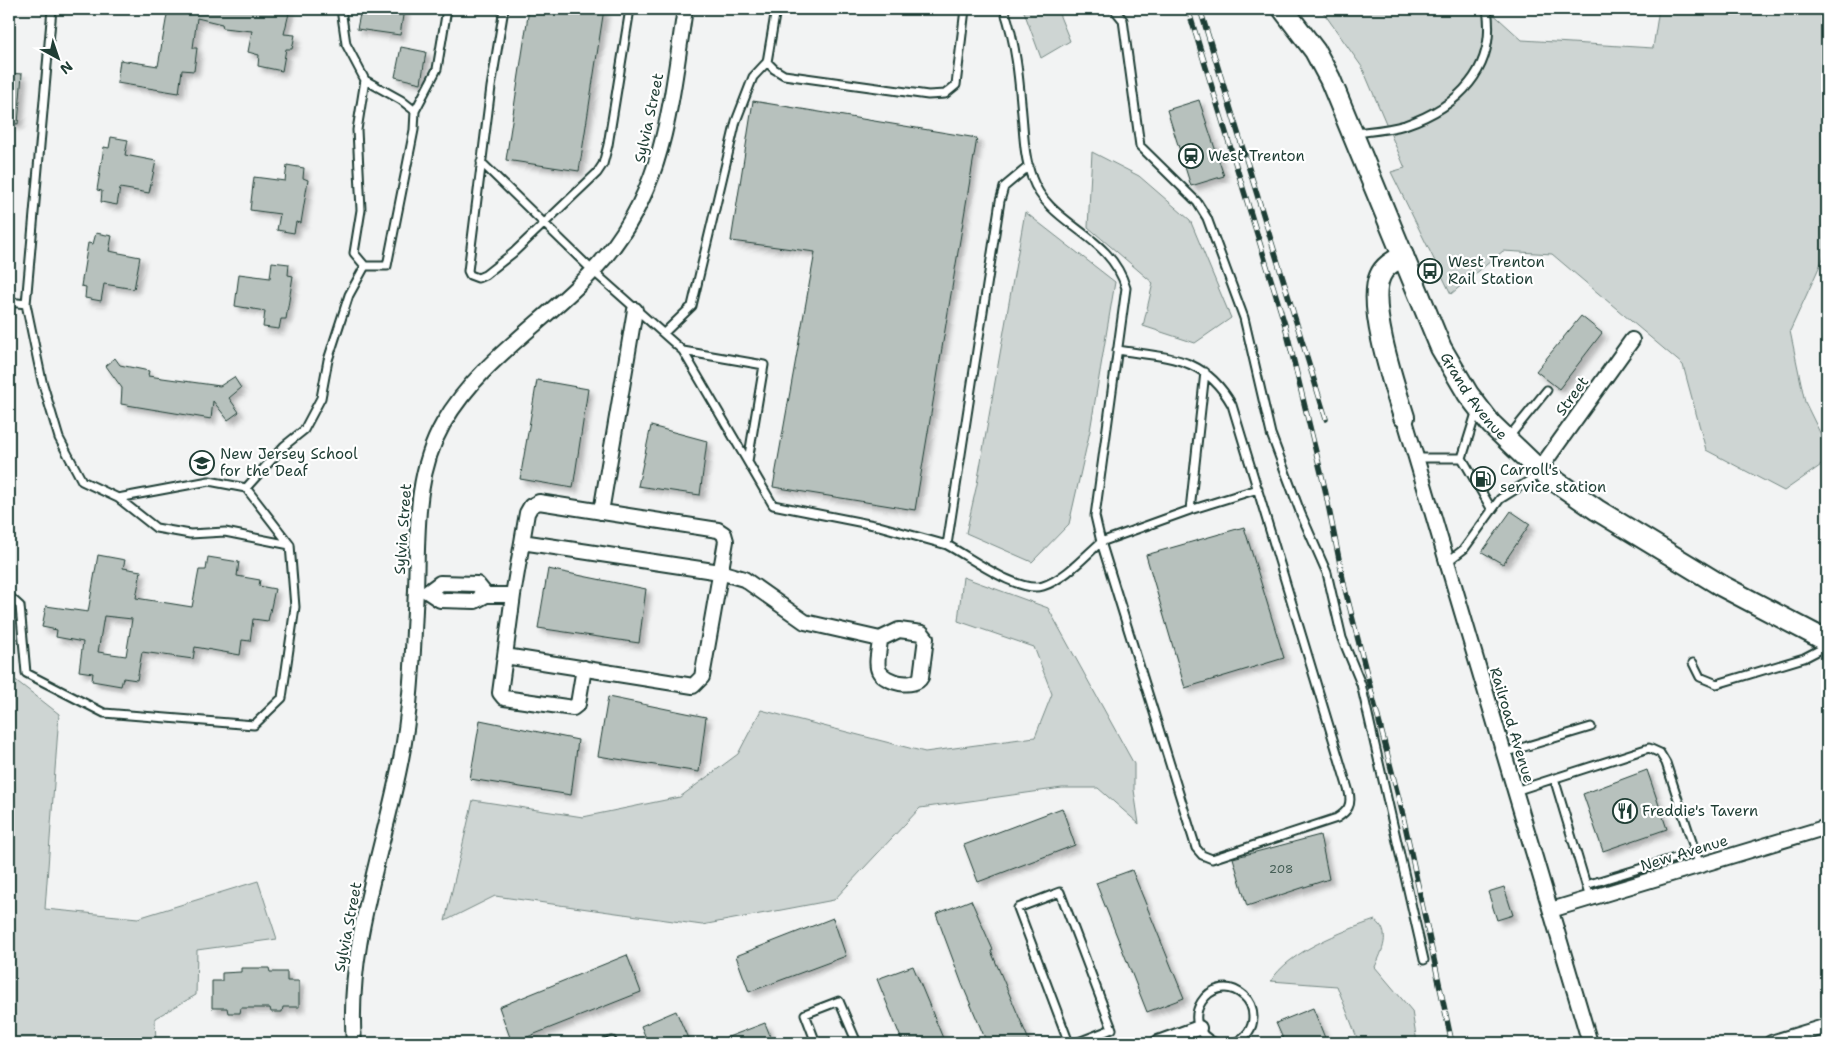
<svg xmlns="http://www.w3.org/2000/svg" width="1836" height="1052" viewBox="0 0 1836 1052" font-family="'Shantell Sans',sans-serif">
<defs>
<filter id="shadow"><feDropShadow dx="4.5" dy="4.5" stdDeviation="2.5" flood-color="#0004"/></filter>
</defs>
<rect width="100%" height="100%" fill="#f2f3f3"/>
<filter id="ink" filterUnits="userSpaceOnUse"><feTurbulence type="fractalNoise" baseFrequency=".02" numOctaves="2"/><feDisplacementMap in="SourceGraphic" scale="10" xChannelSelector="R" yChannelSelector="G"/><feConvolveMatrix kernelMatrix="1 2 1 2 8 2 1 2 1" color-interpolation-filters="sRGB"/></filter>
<g filter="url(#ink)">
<path fill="#ced5d3" stroke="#768984" d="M1023,9H1057L1070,41L1041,58Z
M1321,9H1488L1522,40L1653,48L1659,9H1827V250L1790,331L1805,402L1827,447V461L1784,491L1706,450L1683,365L1552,254L1503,251L1451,294L1391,172L1405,168L1362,67Z
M1092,152L1139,176L1190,220L1231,318L1195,343L1143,326L1153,283L1088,227Z
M1025,212L1115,282L1090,431L1069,524L1032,562L966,533L977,484Z
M963,577L1048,608L1134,764V790L1139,824L1098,788H1062L920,808L834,900L702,925L495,896L445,921L473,800L583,817L680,797L738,754L761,710L925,752L1035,737L1052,694L1034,647L958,621Z
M9,675L59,714L45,909L138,918L258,881L277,939L197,950L196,995L155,1018L156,1043H9Z
M1375,920C1392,933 1382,951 1375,967L1412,1011L1417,1043H1359L1337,986L1271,981C1288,952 1343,931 1375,920Z"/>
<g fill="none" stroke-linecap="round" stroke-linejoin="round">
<path stroke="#6d807b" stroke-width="4.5" d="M9,1040L10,1043"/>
</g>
<path fill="#b7c1bd" stroke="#1f3d34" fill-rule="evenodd" filter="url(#shadow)" d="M168,9H290L284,34L295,35L292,49H286L282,71L258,66L259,55L248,52L252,31L223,28L222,24L197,18L193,48H197L194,71L182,70L179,93L117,83L120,60L158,66Z
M361,9H404L400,35L357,29Z
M529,9H604L579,171L506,160Z
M401,47L426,52L421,83L395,77Z
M9,73L22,74L18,124L9,123Z
M1199,100L1224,176L1191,186L1167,110Z
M753,101L977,138L915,510L773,487L815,252L731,241Z
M111,137L128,140L125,155L156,161L149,193L120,188L117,205L101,202L102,191L97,190L104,147L109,148Z
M287,165L304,168L303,178L308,180L301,223L296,222L294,233L277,230L280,214L250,210L254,177L285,181Z
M96,233L112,236L109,251L140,257L134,289L104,284L101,301L85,298L86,287L81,286L88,243L93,244Z
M272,262L289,264L288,275L293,276L286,319H281L279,329L263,327L265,311L235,306L239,274L270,278Z
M1581,316L1602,333L1559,389L1536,371Z
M115,358L120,365L149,371L148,376L220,386L234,377L241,388L229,398L239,412L228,420L213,401L211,419L121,404L122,388L106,366Z
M537,380L588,389L573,488L520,479Z
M651,426L707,441L700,495L638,486Z
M1511,511L1530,524L1503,564L1482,552Z
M1244,527L1284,658L1185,688L1146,555Z
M98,555L125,560L123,568L141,571L136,598L192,607L199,570H206L208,557L239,562L237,576L260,580L259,586L275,589L268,621L253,619L250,641L242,640L240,655L195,647L193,659L142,652L137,680L123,678L121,686L92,681L93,673L79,671L83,642L56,637L57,630L42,627L46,606L88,612ZM104,616L132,619L126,656L98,652Z
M548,569L646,589L639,643L538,628Z
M608,697L706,717L699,772L598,756Z
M480,720L578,740L571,795L470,779Z
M1647,770L1667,829L1603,851L1583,794Z
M1062,808L1075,845L978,882L964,845Z
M1320,835L1329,879L1247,906L1233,858Z
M1132,870L1184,998L1147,1012L1096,883Z
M1504,887L1513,915L1497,920L1488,892Z
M971,900L993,950L991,951L1030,1043H987L962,984L936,914Z
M833,918L846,956L749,992L736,956Z
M627,955L641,992L512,1043L499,1007Z
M913,966L945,1043H903L877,979Z
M241,968H269L270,972H287V981H299V1007H283L282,1012H271L270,1008H241L240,1013H228L227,1008H212V981H222V973L241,972Z
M1313,1008L1327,1043H1285L1276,1023Z
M676,1011L690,1043H648L641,1026Z
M765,1023L773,1043H716L715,1042Z"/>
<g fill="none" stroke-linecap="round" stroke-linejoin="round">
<defs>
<path id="lane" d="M504,9L491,87L468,271L470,275L478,278L485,275L513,253L597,173L603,164L608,145L630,9
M776,9L767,62L774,69L784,75L928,95L945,94L956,85L965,9
M1004,9C1016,43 1019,78 1022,114C1024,135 1024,157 1032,178C1049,226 1110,233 1126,288L1095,516L1101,542L1190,510L1205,372
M1114,9L1123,20L1140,146L1197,202L1207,218L1244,318L1271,434L1301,514L1327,573L1342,638L1361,684L1424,960
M365,80L357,130L361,210L354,253L365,266
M415,111L437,69L447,9
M1355,133C1371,131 1389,130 1405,125C1458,107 1497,69 1487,9
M481,162L593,271L683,351L773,505L879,526L947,545L1000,201L1004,187L1029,166
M9,302L26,304L42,381L59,438L82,481L118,498L209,481L246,488L290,545L295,607L282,698L254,725L104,713L26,673L20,606L9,596
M26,304L52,9
M664,333L692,306L736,121L753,77L767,62
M683,351L764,365L748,461
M1508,438L1547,390
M1416,458H1462L1477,410
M1462,458L1492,510
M246,488L284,446L304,430L321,398L328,360L349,295L365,266H387L414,130L415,111L401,100L365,80L346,44L341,9
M118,498L156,528L190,534L225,532L290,545
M1190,510L1258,489
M947,545C970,557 1019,594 1043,586C1065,579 1084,557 1101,542L1196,848L1202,855L1212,859L1337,818C1348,811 1352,805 1349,792L1232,405C1204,355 1168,358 1117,350
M1447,562L1464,549L1500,499L1540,474
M1693,663L1700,677L1717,684L1804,658L1827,646
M1504,753L1591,727
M1554,778L1590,898
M1515,791L1649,748L1660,753L1666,763L1700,866
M1586,885L1695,852
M606,1043L612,1041L613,1043
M816,1043L805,1014L839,1001L857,1043
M1069,1043L1018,908L1060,892L1112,1029L1076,1043
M1216,1043C1173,1025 1211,967 1244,996C1250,1001 1253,1009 1253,1017C1253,1030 1245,1038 1234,1043"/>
<path id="street" d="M1404,417L1590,1043
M1539,470L1632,340
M601,512L635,310
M522,542L720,572L744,579L805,622L880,639L899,630L922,633L926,638L921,677C915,689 885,683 879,671C875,663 880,647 880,639
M486,595L477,584L440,583L428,592L440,600L475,601L486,595H513L527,513L531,506L539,502L718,530L724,534L726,541L702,677L693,686L505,656L513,595
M505,656L500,693L504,698L573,708L578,704L584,668
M1551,910L1827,827
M354,1043C346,947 383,853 401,759C412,704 413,646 416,590C418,534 414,475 443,424C479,361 544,323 593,271C665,195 670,107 685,9
M1158,1043L1199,1028
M1771,1043L1827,1026"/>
<g id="secondary">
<path id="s1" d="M1283,9L1315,51L1330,79L1441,348L1468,394L1491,424L1539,470L1597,510L1722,586L1827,641"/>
<path d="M1403,256C1394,261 1384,266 1380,276C1367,305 1394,385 1404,417"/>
</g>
</defs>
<use href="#lane" stroke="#1f3d34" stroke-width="11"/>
<use href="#street" stroke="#1f3d34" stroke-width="18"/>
<use href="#secondary" stroke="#1f3d34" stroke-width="24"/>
<use href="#lane" stroke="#fff" stroke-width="7"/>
<use href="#street" stroke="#fff" stroke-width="14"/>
<use href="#secondary" stroke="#fff" stroke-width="20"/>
<defs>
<path id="rail" d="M1188,9L1285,325L1325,489L1345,589L1402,811L1452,1043
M1200,9L1326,419"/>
</defs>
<use href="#rail" stroke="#1f3d34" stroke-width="5.5"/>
<use href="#rail" stroke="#fff" stroke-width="4" stroke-dasharray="11" stroke-linecap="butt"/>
</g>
</g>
<defs>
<symbol id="station-ring" viewBox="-11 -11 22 22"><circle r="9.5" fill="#fff" stroke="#1f3d34" stroke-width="1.5"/><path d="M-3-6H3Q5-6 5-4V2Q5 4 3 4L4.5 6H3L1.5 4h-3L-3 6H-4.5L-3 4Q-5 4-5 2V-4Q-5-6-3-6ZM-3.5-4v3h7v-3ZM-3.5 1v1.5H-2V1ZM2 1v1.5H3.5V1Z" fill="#1f3d34"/></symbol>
<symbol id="bus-ring" viewBox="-11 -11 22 22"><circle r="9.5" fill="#fff" stroke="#1f3d34" stroke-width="1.5"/><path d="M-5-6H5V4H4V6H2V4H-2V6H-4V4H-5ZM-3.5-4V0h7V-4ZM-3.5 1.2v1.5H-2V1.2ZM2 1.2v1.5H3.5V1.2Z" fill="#1f3d34"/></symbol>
<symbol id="school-ring" viewBox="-11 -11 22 22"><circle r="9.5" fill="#fff" stroke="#1f3d34" stroke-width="1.5"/><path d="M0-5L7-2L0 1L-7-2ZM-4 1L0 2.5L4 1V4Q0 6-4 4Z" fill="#1f3d34"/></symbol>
<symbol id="fuel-ring" viewBox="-11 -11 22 22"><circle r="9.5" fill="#fff" stroke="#1f3d34" stroke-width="1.5"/><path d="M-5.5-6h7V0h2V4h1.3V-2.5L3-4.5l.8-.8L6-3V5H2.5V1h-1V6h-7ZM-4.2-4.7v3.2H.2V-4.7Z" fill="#1f3d34"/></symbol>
<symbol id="restaurant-ring" viewBox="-11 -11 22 22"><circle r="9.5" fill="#fff" stroke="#1f3d34" stroke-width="1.5"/><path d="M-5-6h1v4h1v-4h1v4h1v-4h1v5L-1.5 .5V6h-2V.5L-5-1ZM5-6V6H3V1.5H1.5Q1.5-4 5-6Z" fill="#1f3d34"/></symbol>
</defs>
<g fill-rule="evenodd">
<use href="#station-ring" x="1177" y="142" width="28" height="28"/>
<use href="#bus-ring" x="1416" y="257" width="28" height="28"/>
<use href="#school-ring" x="188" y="449" width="28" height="28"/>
<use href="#fuel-ring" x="1469" y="465" width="28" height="28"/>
<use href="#restaurant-ring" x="1611" y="797" width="28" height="28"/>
</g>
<g text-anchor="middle" stroke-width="4.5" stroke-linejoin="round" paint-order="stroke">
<g font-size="12" fill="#455e56">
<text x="1281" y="873">208</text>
</g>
<g font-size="15" fill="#1f3d34" stroke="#fff">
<text transform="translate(649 118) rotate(-78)" y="5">Sylvia Street</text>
<text dy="5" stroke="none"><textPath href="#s1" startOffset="434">Grand Avenue</textPath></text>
<text transform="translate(1572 396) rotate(-54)" y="5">Street</text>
<text transform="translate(403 529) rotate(-86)" y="5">Sylvia Street</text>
<text transform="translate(1512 725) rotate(73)" y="5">Railroad Avenue</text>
<text transform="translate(1684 853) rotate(-17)" y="5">New Avenue</text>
<text transform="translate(348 927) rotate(-79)" y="5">Sylvia Street</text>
</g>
<g font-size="15" fill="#1f3d34" stroke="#fff" text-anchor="start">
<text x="1208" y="161">West Trenton</text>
<text x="1448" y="267">West Trenton<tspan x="1448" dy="17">Rail Station</tspan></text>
<text x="220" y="459">New Jersey School<tspan x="220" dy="17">for the Deaf</tspan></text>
<text x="1500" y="475">Carroll's<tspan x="1500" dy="17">service station</tspan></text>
<text x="1642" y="816">Freddie's Tavern</text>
</g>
</g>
<rect width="1836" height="1052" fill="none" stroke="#fff" stroke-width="30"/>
<rect x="15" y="15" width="1806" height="1022" fill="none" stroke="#1f3d34" stroke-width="2" filter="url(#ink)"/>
<g transform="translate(58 58) rotate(140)" stroke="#ffffff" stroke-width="4" paint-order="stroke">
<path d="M0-4L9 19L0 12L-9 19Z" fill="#1f3d34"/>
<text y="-8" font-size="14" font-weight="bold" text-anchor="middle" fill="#1f3d34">N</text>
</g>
</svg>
